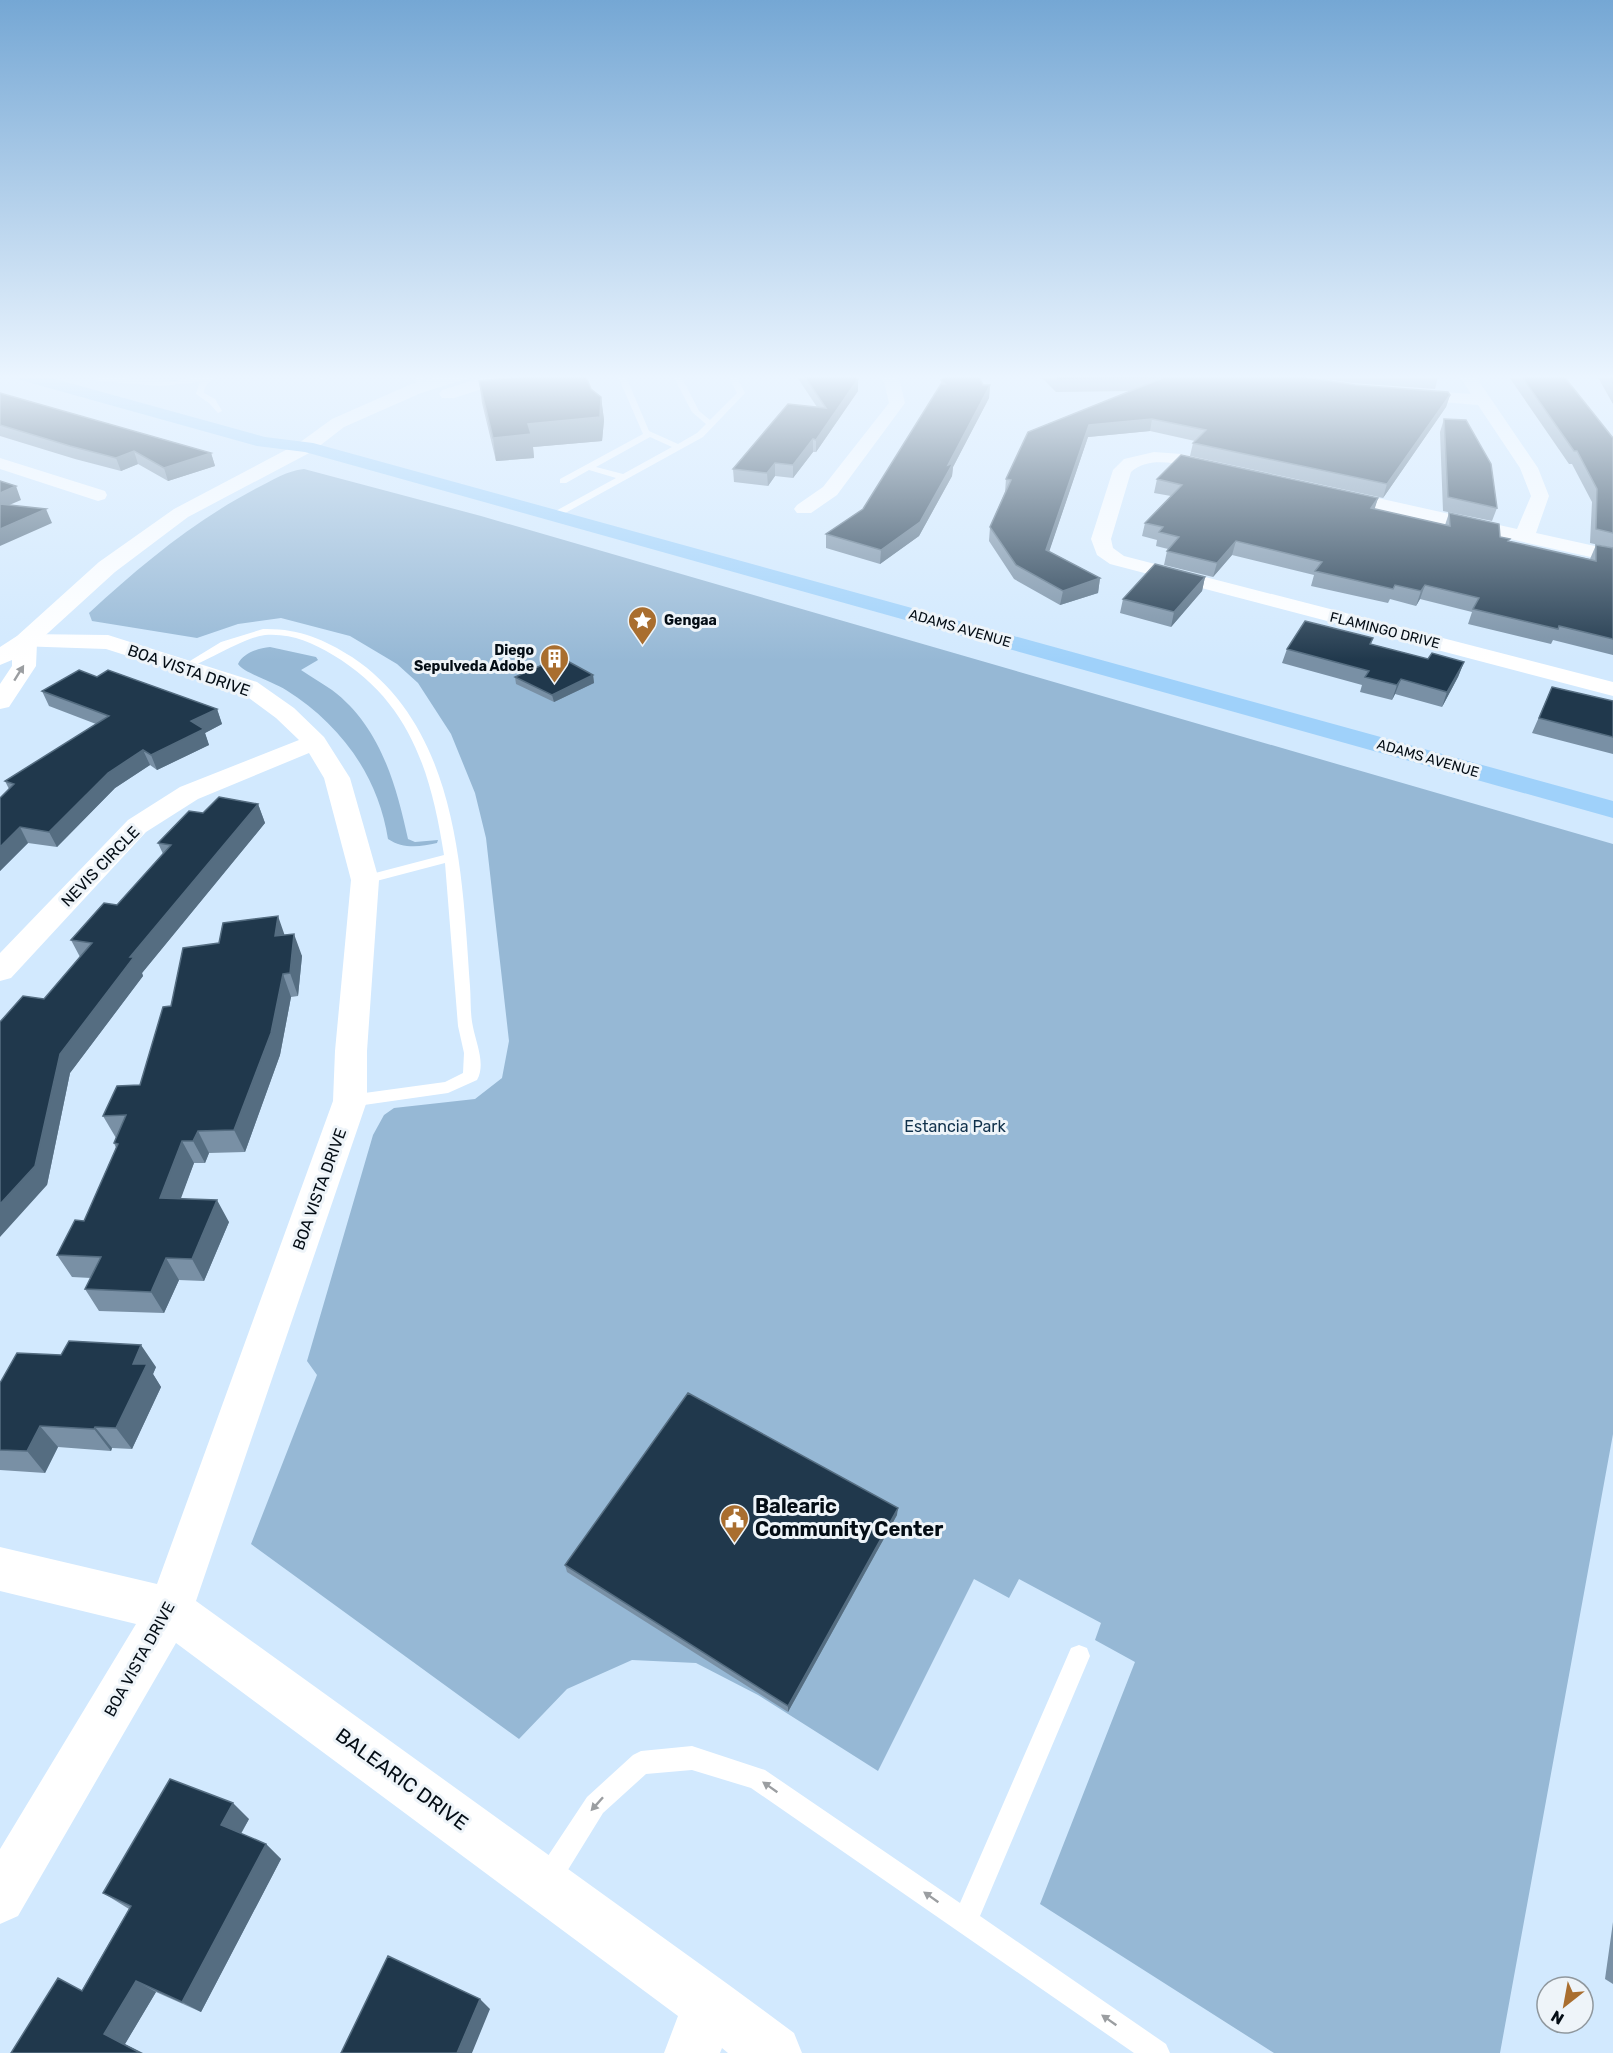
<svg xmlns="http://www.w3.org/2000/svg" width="1613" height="2053" viewBox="0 0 1613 2053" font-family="Rubik,sans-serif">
<rect width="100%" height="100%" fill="#d2e9fe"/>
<path fill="#96b8d5" d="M304,469L481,516L1613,844V1434L1500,2053H1274L1040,1904L1135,1662L1095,1640L1101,1623L1019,1579L1009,1598L974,1579L878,1771L758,1695L696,1663L632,1660L567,1689L519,1739L251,1544L317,1375L307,1361L373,1135L384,1115L394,1108L475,1099L502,1078L509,1041L486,838L475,793L451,734L418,683L397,664L350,636L281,618L238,624L197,638L92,621L89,613C141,565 194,521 257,488C273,480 286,471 304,469Z
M270,647L316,657L318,660L301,670C311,677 322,683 332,690C380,726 396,784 408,839L415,842L438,840L437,843C420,847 403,849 388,839C378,775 340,724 286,690C275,683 244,673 238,664C243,653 259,648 270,647Z"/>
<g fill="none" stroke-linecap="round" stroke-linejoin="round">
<path fill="#fff" fill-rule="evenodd" d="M214,374H225C215,380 206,379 204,393L215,399L222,411L218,413L209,403L196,394L200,382L160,386L99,381L95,379L99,377L175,381Z
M304,374H334L322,379Z
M419,374H427L418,391H412Z
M617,374H625L649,431L678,444L697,433L706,424L692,412L672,374H680L699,411L710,420L737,393L727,374H735L745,393L703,437L558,517H552V513L616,478L589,470L566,483H560V479L643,434ZM650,437L672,447L623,474L596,467Z
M263,629C297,628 324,639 352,657C458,728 462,871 470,986C471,1000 470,1014 473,1027C476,1043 486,1064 477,1080L448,1093L350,1107L344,1105L342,1101L344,1097L350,1095L445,1082L463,1073L464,1053L458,1026L445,863L365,884L358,880L360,877L444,855C431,772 410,701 333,655C312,642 290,633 265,635C241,638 191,671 181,669L180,667L221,642Z
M1079,1645L1087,1648L1090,1656L980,1916L1166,2044L1170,2053H1134L751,1788L692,1770L646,1774L603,1813L558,1886L549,1889L540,1886L537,1877L540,1868L587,1797L633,1755L641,1751L692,1746L765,1770L960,1903L1071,1648Z"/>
<path fill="#fff" fill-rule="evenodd" d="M878,374H894L900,382L905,403L837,495L811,513H797L794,509L797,505L823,487L889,403L884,382Z
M1458,374H1474L1538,468L1549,496L1536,533L1613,550V562L1326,498L1324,494L1326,490L1333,488L1517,529L1531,496L1520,468L1478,405L1405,399L1397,394L1405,389L1471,394Z
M1154,452L1181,454L1223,464L1226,468L1223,472L1217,473C1192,468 1152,452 1131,472L1111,539L1113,548L1124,556L1613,682V696L1110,564L1097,555L1091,539L1113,470L1124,459Z
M0,458L105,491L107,495L105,499L98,501L0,469Z
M25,634L108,635L257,682L294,708L324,737L350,778L379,880L367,1051V1101L196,1601L729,1985L794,2033L802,2053H728L722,2048L720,2053H664L678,2016L176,1643L18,1916L0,1924V1849L136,1624L0,1591V1547L157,1584L333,1101L335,1051L351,880L324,778L309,753L198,799L146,832L11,978L0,981V953L128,820L180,787L299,740L276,718L241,692L106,649L17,646L14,641L17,636Z"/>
<path fill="#fff" fill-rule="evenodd" d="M447,374H471L469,378L421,393L344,427L313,451L188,517L115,572L37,643L36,666L9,707L0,709V684L12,666V660L0,665V647L17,636L99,562L174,509L299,443L332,419L409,385Z
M494,374H518L516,378L454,398H442L439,394L442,390Z"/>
<path fill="#9fd1fa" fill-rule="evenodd" d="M11,374H37L265,437L313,443L1613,801V818L305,452L257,446L13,378Z"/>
</g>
<path fill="#7990a5" d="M542,374H585L591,389L601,397L604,420L602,441L533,447L534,458L496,461L482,403L479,381L543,375Z
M795,374H854L858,379V391L816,452H813L793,478L775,476L768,486L734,482L733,469L817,407Z
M925,374H978L983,385H990L989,398L953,467L952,476L919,536L880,564L826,548V534L863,509L941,384V380L944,375L928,376Z
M1018,374H1287L1355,385L1450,395L1446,407L1383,498L1190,456L1193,443L1195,441L1150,431L1088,437L1049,551L1100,578L1098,593L1060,605L1014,579L989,541L990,527L1005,492L1006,479L1131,391L1056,392L1042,378Z
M1295,374H1437L1438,377L1435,389L1352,383Z
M1507,374H1562L1613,438V548L1590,543L1592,502L1572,464H1569Z
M1596,374H1613V404Z
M0,393L211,453L215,466L168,481L138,464L121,471L75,459L0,436Z
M1444,419L1497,508L1492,521L1443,511L1440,432Z
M1157,479L1378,498L1374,509L1445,525L1449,513L1509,542L1590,559L1596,545L1613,548V655L1553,640L1551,644L1468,624L1472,612L1420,599L1416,606L1390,599L1388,603L1311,586L1314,575L1232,555L1213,577L1164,565L1167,551L1168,549L1156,546L1157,540L1142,536L1145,523L1171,496L1154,493Z
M1205,577L1202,591L1171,627L1120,613L1123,599Z
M1373,638L1371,644L1428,659L1464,662L1458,677L1442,707L1395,694L1392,700L1360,692L1362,685L1282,663L1287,649Z
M593,675L594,683L554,702L516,684L515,677Z
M97,677L217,709L222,724L205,733L209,745L157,770L150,765L115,788L57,847L28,843L0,871V798L9,789L5,781L96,724L49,706L42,691Z
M1552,687L1613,701V754L1532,733Z
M258,804L265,823L142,973L143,976L70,1073L47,1185L44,999L80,957L71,940L117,905L163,854L158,843L203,813Z
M285,935L302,956L298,996L291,997L280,1055L245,1152L209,1153L205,1163H194L180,1199L229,1222L204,1281L179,1280L164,1313L99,1311L85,1289L91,1278L72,1277L57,1255L84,1221L116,1148L114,1143L116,1138L103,1116L140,1085L171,1006Z
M156,1367L153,1374L161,1387L132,1449L112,1448L111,1451L58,1447L45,1473L0,1470V1383Z
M897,1515L788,1712L567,1572L565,1565Z
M249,1819L241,1834L266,1844L281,1859L201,2012L156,1992L125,2044L11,2053L82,1990L129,1909L103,1893Z
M1613,1922V1984L1605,1979Z"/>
<path fill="#556d81" d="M928,374H951L928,376Z
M858,379V391L816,452V440Z
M990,385L989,398L953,467L952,476L919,536L880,564L881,550L948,465Z
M1450,395L1446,407L1383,498L1387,484Z
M601,397L604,420L602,441L533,447L534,458L496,461L493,438Z
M1152,419L1150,431L1088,437L1045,564L1046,550L1089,425Z
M813,439V452L793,478V465Z
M134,451L138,464L121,471L116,458Z
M211,453L215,466L168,481L164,468Z
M775,463V476L768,486L767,473Z
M16,486L21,500L0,509V493Z
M1378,498L1374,511L1371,508Z
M46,509L52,523L0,546V529Z
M1236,541L1232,555L1213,577L1217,563Z
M1205,577L1202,591L1171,627L1174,612Z
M1100,578L1098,593L1060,605L1063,591Z
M1425,585L1420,599L1416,606L1421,591Z
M1464,662L1458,677L1442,707L1447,692Z
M593,675L594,683L554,702L552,695Z
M1401,679L1395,694L1392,700L1397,685Z
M217,709L222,724L205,733L209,745L157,770L151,755L191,721Z
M143,750L150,765L115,788L57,847L49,832L108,773Z
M258,804L265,823L142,973L143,976L70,1073L47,1185L0,1237V1204L60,1054L130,957Z
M20,827L28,843L0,871V847Z
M278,916L286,939L275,936Z
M294,934L302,956L298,996L290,973Z
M283,974L291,997L280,1055L245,1152L234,1130Z
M198,1131L209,1153L205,1163L193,1141Z
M182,1141L194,1163L173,1220L160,1198Z
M217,1200L229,1222L204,1281L192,1259Z
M166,1258L179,1280L164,1313L151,1292Z
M141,1345L156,1367L153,1374L161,1387L132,1449L116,1428L133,1364Z
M40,1426L58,1447L45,1473L27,1451Z
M95,1427L112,1448L111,1451L94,1429Z
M898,1508L897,1515L788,1712V1706Z
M233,1803L249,1819L237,1840L221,1825Z
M266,1844L281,1859L201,2012L182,2002Z
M136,1981L156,1992L125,2044L143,2053H140L104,2034Z
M480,1999L490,2009L472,2053H457Z"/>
<path fill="#20384c" stroke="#556d81" stroke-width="1.5" d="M547,374H585L591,389L601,397L600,417L528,424L531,434L493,438L479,381Z
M803,374H854L858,379L816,440L813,439L793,465L775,463L767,473L733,469L788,404L826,408Z
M945,374H978L983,385H990L948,465L953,463L920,522L881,550L826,534L863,509L941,384H945L941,380Z
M1051,374H1287L1355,385L1448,392L1450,395L1387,484L1193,443L1206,430L1152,419L1089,425L1046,550L1100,578L1063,591L1016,565L990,527L1011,480L1006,479L1028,432L1163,378L1058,380Z
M1396,374H1437L1438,377Z
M1520,374H1562L1613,438V533L1596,529L1597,489L1577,451H1574Z
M1608,374H1613V383Z
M0,393L211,453L164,468L134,451L116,458L70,446L0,425Z
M1444,419L1466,420L1491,464L1497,508L1448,497Z
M1181,455L1378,498L1371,508L1450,526L1449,513L1499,524L1500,537L1510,539L1508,541L1596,561V545L1613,548V639L1559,626L1558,629L1473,609L1479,598L1425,585L1421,591L1395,585L1393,589L1315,571L1322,562L1236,541L1217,563L1167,551L1179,537L1159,532L1163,527L1145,523L1182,485L1157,479Z
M0,481L16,486L0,493Z
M0,504L46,509L0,529Z
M1155,564L1205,577L1174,612L1123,599Z
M1305,621L1373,638L1370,644L1428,659L1432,653L1464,662L1447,692L1401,679L1397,685L1365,677L1369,671L1287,649Z
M560,657L593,675L552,695L515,677Z
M79,670L97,677L108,670L217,709L191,721L204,729L151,755L143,750L108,773L49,832L20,827L0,847V798L14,784L5,781L109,716L42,691Z
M1552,687L1613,701V737L1539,718Z
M219,797L258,804L130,957H134L60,1054L35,1166L0,1204V1022L23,996L44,999L92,943L71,940L104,903L117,905L171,845L158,843L189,811L203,813Z
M278,916L275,936L294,934L290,973L283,974L271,1033L234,1130L198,1131L193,1141H182L160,1198L217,1200L192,1259L166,1258L151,1292L85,1289L101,1257L57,1255L75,1220L84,1221L118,1144L114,1143L126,1115L103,1116L117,1086L140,1085L163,1007L171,1006L183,948L219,943L223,923Z
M69,1341L141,1345L133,1364H147L116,1428L95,1427L94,1429L40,1426L27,1451L0,1450V1383L17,1353L61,1355Z
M688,1393L898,1508L788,1706L565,1565Z
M170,1779L233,1803L221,1825L266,1844L182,2002L136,1981L104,2034L140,2053H11L58,1978L82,1991L131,1906L103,1893Z
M388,1956L480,1999L457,2053H341Z"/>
<defs><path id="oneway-solid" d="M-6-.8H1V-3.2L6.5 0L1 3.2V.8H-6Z" transform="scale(1.5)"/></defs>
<g fill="#9b9ea1">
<use href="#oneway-solid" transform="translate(19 673) rotate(-58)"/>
<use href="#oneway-solid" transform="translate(770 1787) rotate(-145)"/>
<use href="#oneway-solid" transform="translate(597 1804) rotate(132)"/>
<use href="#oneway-solid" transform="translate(931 1897) rotate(-145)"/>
<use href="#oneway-solid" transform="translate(1109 2020) rotate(-145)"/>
</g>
<linearGradient id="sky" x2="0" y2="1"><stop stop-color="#75a7d4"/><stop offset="0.57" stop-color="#ebf5ff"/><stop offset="1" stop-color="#ebf5ff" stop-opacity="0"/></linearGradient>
<rect width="1613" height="661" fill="url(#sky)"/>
<defs>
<symbol id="sight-pin" viewBox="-11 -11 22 30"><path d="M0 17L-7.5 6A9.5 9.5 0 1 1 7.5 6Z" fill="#a96e2f" stroke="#eef4f9"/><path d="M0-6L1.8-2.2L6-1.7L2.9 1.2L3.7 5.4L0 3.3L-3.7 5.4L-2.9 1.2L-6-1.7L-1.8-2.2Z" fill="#fff"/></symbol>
<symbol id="building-pin" viewBox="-11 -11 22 30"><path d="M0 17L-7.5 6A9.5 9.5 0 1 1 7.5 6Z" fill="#a96e2f" stroke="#eef4f9"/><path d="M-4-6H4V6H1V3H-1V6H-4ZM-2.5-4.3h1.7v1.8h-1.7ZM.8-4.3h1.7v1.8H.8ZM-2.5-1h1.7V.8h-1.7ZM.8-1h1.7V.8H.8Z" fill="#fff"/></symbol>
<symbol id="civic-pin" viewBox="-11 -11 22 30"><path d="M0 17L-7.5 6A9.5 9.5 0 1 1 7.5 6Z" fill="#a96e2f" stroke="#eef4f9"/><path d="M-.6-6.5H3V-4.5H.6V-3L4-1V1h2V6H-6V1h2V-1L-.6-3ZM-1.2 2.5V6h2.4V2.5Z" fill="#fff"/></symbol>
</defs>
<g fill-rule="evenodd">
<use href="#sight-pin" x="626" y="604" width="33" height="45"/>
<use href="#building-pin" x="538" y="642" width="33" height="45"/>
<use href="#civic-pin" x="718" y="1502" width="33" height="45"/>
</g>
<g text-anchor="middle" stroke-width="6" stroke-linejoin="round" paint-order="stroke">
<g font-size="14" font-weight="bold" fill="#040d15" stroke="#eef4f9" text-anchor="start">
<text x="664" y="625">Gengaa</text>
<text x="534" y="655" text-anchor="end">Diego<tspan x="534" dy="16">Sepulveda Adobe</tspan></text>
</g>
<g font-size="14" fill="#040d15" stroke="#eef4f9">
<text transform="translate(960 628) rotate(16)" y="5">ADAMS AVENUE</text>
<text transform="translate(1385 630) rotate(14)" y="5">FLAMINGO DRIVE</text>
<text transform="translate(1428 758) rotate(16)" y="5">ADAMS AVENUE</text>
</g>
<g font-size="16" fill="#040d15" stroke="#eef4f9">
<text transform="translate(189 670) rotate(19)" y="6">BOA VISTA DRIVE</text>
<text transform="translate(100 866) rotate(-46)" y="6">NEVIS CIRCLE</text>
<text transform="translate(319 1189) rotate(-70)" y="6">BOA VISTA DRIVE</text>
<text transform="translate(139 1659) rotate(-61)" y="6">BOA VISTA DRIVE</text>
</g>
<g font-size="16" fill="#10314b" stroke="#eef4f9">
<text x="955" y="1132">Estancia Park</text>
</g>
<g font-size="20" font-weight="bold" fill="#040d15" stroke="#eef4f9" text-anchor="start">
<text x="755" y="1513">Balearic<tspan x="755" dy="23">Community Center</tspan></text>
</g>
<g font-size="20" fill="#040d15" stroke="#eef4f9">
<text transform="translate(402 1779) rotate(36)" y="7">BALEARIC DRIVE</text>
</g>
</g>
<g transform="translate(1565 2005) rotate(211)"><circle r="28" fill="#eef4f9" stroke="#90989e" stroke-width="1.5"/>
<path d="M0-4.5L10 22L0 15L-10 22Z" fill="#a96e2f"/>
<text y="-9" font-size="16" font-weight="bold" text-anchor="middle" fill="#040d15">N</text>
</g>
</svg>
